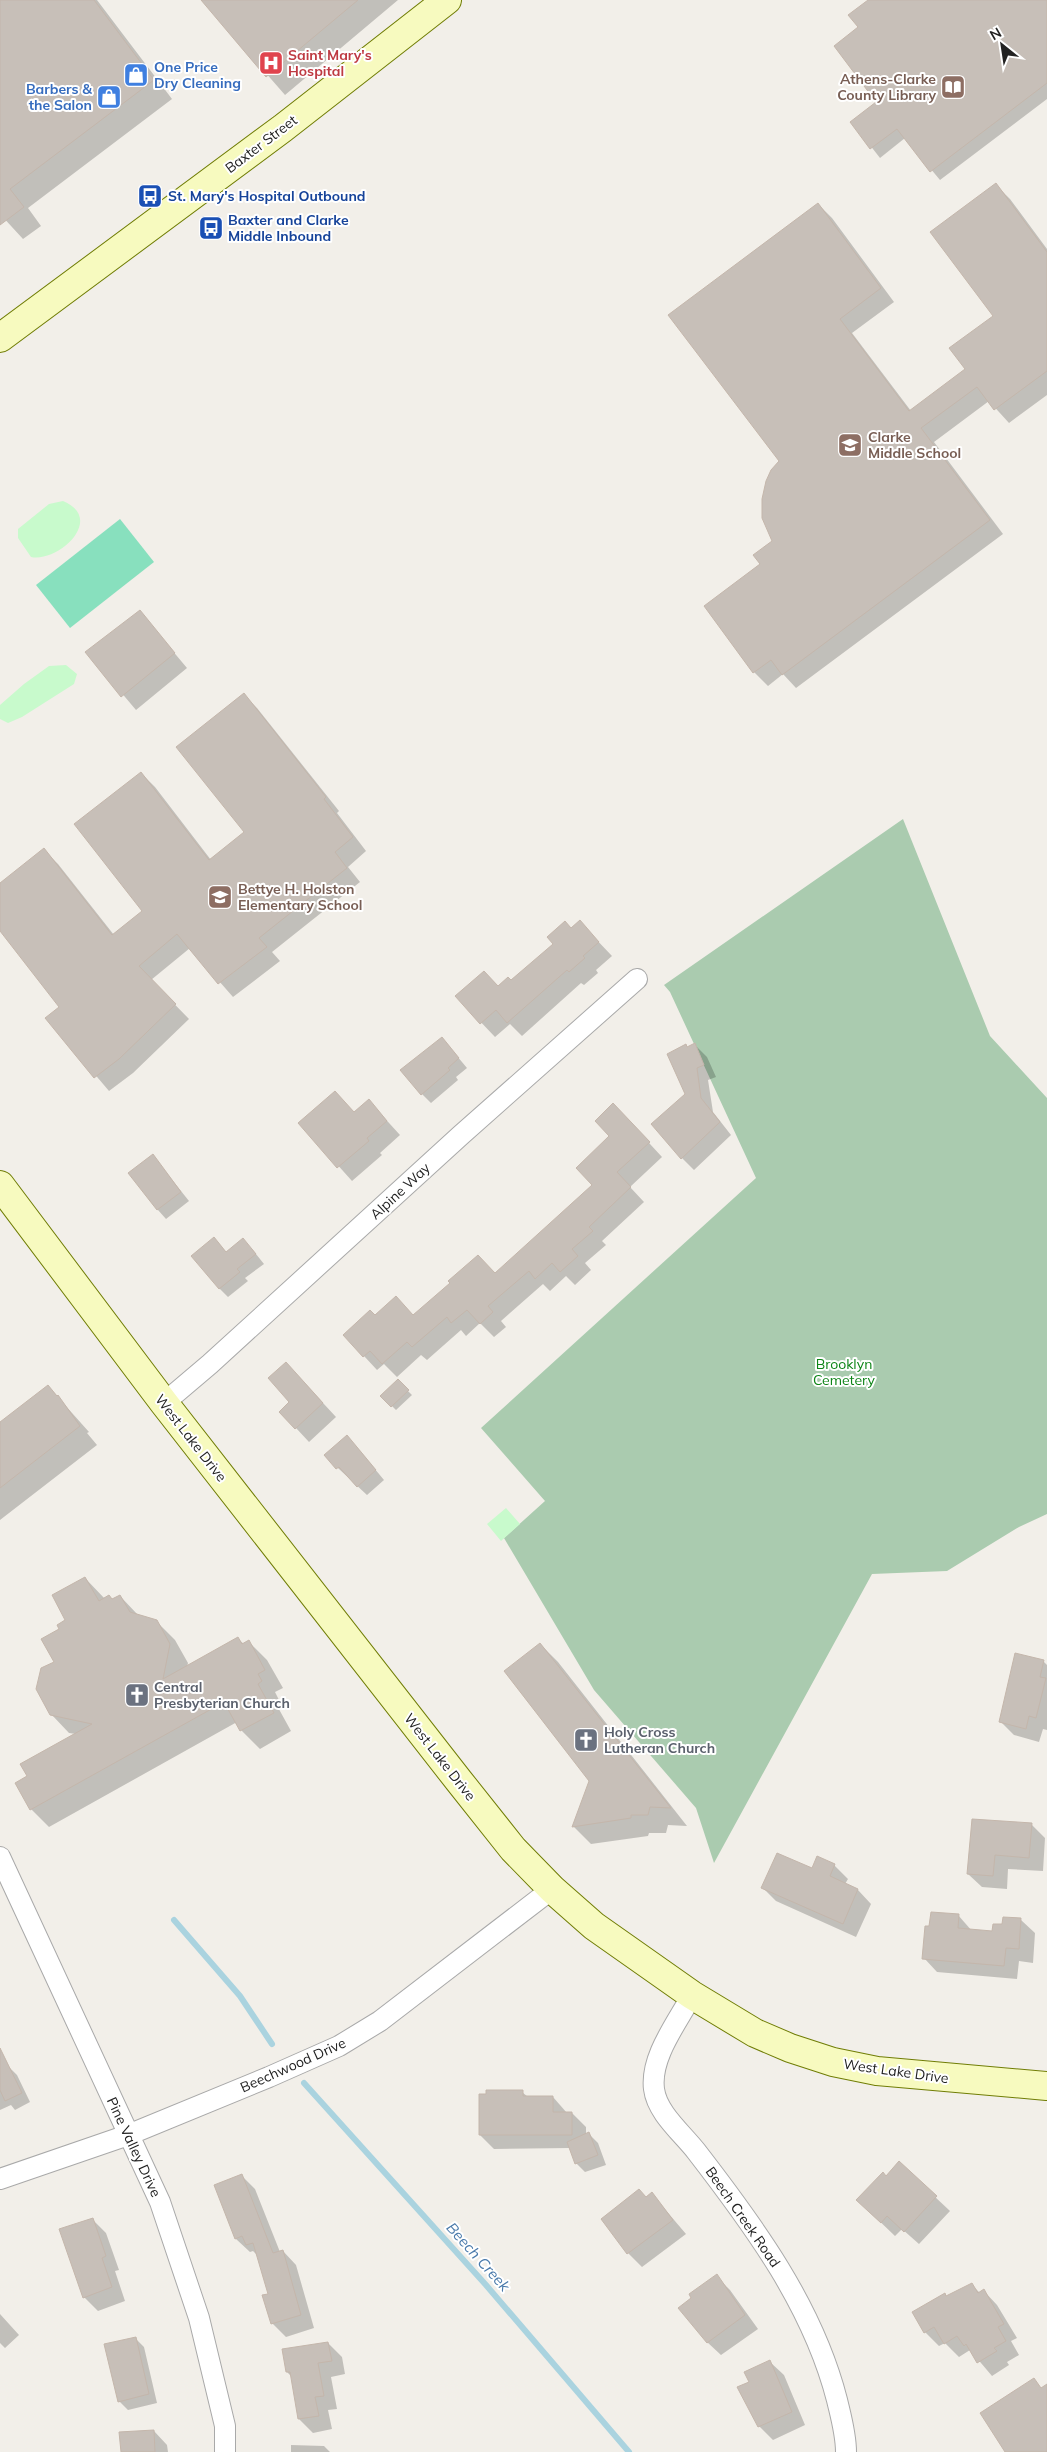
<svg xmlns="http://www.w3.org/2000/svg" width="1047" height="2452" viewBox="0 0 1047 2452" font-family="Mulish,sans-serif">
<rect width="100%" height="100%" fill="#f2efe9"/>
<path fill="#aacbaf" d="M903,819L990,1036L1047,1098V1514L1019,1527L947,1571L872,1574L714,1863L696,1808L594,1690L504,1538L545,1501L481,1428L756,1178L670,992L664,985Z"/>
<path fill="#c8facc" d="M63,501C106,519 58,563 31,557L18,538V529L49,504Z
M66,665L77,674L74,684L22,717L8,723L0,719V705L24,684L49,666Z
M506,1508L520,1524L501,1541L487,1524Z"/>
<path fill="#88e0be" d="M120,519L154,562L70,628L36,585Z"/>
<path fill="#0003" d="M0,0H97L172,99L28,208L41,226L23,239L0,214Z
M202,0H398L285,95Z
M870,0H1047V99L940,180L905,138L880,158L852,122L878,102L860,28Z
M996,185L1010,199L1047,249V395L1009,423L989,401L934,442L1003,534L796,688L783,674L768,686L754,672L774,541L780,462L818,204L832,218L894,302L852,333L911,411L967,369L994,316Z
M140,612L187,668L136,710L87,652Z
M244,695L257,708L339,811L337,813L366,851L348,867L360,882L272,952L280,961L233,997L190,948L151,980L189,1019L133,1073L109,1091L47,1018L61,1007L0,929V884L44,850L58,864L114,935L143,912L141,773L155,787L211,860L246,832Z
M571,930L593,936L612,956L596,970L598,973L584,985L581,983L522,1036L510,1024L495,1037L457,997L498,987L511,982Z
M442,1038L467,1068L456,1077L458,1080L431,1103L422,1094Z
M695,1045L707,1057L716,1077L708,1080L713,1112L731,1135L694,1170L682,1158L688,1048Z
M369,1101L400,1135L380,1153L382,1155L352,1181L300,1123L355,1113Z
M627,1119L662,1157L630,1187L644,1202L602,1241L606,1245L585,1263L591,1270L575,1285L566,1276L550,1291L543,1284L501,1321L506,1327L494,1337L480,1323L466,1336L461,1330L427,1360L421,1355L397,1377L384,1364L377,1370L364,1356L375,1316H414L496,1274L594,1185Z
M153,1156L189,1201L166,1219L158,1210Z
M214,1239L227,1253L252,1249L264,1264L245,1278L248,1281L228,1297L219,1288Z
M299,1377L336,1417L309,1442L296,1428L291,1402Z
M398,1381L412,1395L396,1410L382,1396Z
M48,1386L89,1432L87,1433L97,1445L0,1520V1423Z
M355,1445L384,1480L367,1495L325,1456Z
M85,1578L105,1599L113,1600L120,1596L138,1615L156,1621L175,1640L188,1663L187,1667L238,1639L244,1644L249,1642L267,1660L283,1688L275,1692L279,1700L275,1702L291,1731L260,1749L242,1731L237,1722L49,1827L31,1809L29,1777L76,1734L69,1733L51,1714L61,1630Z
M540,1644L558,1662L687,1826L668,1825L666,1833H649L648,1836L591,1844L573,1826L590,1781Z
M1043,1661L1047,1665V1730L1043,1729L1039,1742L1014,1735L1000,1721Z
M1031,1824L1045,1838L1043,1871L1008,1869L1007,1889L982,1887L968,1874Z
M834,1865L848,1879L845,1884L858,1890L871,1904L856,1937L776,1901L762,1887L812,1870Z
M958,1915L972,1931L994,1932L1004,1925L1021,1920L1035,1933L1033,1963L1019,1961L1017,1979L937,1972L924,1958Z
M8,2066L17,2075L30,2102L15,2110L11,2105L0,2110V2070Z
M522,2092L528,2097H553L567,2113H572L586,2127V2135L589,2134L598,2143L606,2165L585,2172L576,2163L570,2148L494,2149L480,2135Z
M899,2163L950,2211L919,2244L902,2229L895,2236L872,2214Z
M241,2175L255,2189L280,2252L283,2251L296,2265L314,2328L286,2337L272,2323L269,2295L258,2256L253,2251L250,2252L236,2239L216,2185Z
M652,2194L686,2234L642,2267L628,2253L647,2198Z
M92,2219L106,2233L119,2270L115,2271L125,2301L98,2311L84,2297Z
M716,2276L730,2290L758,2329L721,2355L707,2342L693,2299Z
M971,2284L980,2293L984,2291L997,2305L1017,2338L1011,2341L1019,2355L1007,2362L1009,2365L992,2376L970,2350L959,2357L945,2343L939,2346L925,2332L914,2312L944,2294L947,2297Z
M0,2314L19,2335L5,2348L0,2343Z
M135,2338L144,2347L157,2403L128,2410L119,2401Z
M328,2343L342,2357L345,2374L331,2377L337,2409L328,2410L332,2429L313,2433L299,2419L292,2377L287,2372Z
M770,2362L784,2375L805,2425L773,2440L759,2426L750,2382Z
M154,2431L167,2445L168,2452H122Z
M291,2445L324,2446L330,2452H291Z"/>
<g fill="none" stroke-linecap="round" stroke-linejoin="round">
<path stroke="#aad3df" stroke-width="6" d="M174,1920L240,1996L272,2044
M304,2083L486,2285L629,2452"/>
</g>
<path fill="#c7bfb8" stroke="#c4b6ab" d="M0,0H94L154,80L10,189L24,207L0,225Z
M201,0H358L266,77Z
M868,0H1047V83L930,172L897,129L870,149L850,122L876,102L834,46L858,27L848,15Z
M996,183L1047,252V371L994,410L977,387L921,428L990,520L782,675L771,660L753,673L704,606L760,564L753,555L772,541L762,518V499L766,481L771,470L779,461L668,315L818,203L881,288L840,319L909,411L965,369L949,348L993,316L930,232Z
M140,610L175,653L121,697L85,652Z
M244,693L326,797L324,799L353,837L335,852L347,868L259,938L267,947L218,984L177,934L139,966L176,1004L119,1059L94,1078L45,1018L59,1007L0,931V883L44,848L112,935L142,911L74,824L141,772L209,860L244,832L176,747Z
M580,920L599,942L583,956L585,958L569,972L567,970L507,1023L496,1010L480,1024L455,996L484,971L498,986L508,977L511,980L553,944L547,937L565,921L571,928Z
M442,1037L459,1058L448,1068L450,1070L421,1095L400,1070Z
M695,1043L704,1065L697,1068L701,1098L720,1122L681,1159L651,1124L685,1094L667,1054L686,1044L687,1047Z
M335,1091L354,1112L369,1099L387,1121L367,1138L369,1141L337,1168L298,1123Z
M613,1103L650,1142L617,1172L631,1187L589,1227L593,1231L572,1249L578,1256L560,1272L552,1263L535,1279L529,1271L488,1306L493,1312L480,1324L467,1310L451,1323L447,1317L412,1347L407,1342L382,1364L370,1351L363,1357L343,1335L370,1310L375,1315L396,1296L413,1315L450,1283L448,1281L478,1255L495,1273L592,1185L576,1168L609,1136L595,1121Z
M153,1154L181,1192L157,1210L128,1173Z
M214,1237L226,1252L243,1238L256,1254L237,1269L240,1272L219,1289L191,1256Z
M286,1362L323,1403L295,1429L279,1412L289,1402L268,1378Z
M398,1379L409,1390L391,1407L380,1396Z
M48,1385L57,1396L58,1395L80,1426L0,1488V1422Z
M347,1435L376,1470L357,1487L339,1467L336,1469L324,1455Z
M85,1577L99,1601L109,1595L112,1599L120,1595L130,1612L157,1620L170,1644L163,1679L238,1637L242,1644L249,1640L265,1670L258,1674L262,1681L258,1684L274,1713L240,1731L224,1702L30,1810L15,1783L27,1776L20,1764L92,1724L50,1715L36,1689L41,1668L54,1662L41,1639L59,1629L57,1625L65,1620L52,1595Z
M540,1643L671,1808L650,1807L648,1815H631V1818L572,1827L589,1781L504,1671Z
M1015,1653L1044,1660L1040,1677L1046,1678L1036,1718L1029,1716L1026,1729L999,1722Z
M972,1819L1032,1823L1029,1858L995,1855L993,1876L967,1874Z
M777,1853L812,1868L817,1856L835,1864L830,1876L858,1889L843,1924L761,1888Z
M931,1912L959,1914L958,1928L992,1931L993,1924H1002L1003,1917L1021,1918L1019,1949L1006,1948L1004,1966L922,1959L925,1926H929Z
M0,2048L22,2093L5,2101L0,2090Z
M486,2090H523V2096H553V2112H572V2135H479V2094H486Z
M589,2132L598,2155L575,2164L567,2142Z
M899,2161L937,2196L904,2232L887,2216L881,2223L856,2200L883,2172L886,2176Z
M242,2174L273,2253L283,2250L301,2315L271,2324L262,2295L268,2294L253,2243L246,2245L242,2236L235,2239L214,2185Z
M639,2189L646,2197L652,2192L673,2220L627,2254L601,2219Z
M93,2218L106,2256L102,2258L112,2287L83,2298L59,2229Z
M717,2274L745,2315L707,2343L678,2308L691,2298L689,2294Z
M972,2283L978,2293L984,2289L990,2300L1004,2324L998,2327L1006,2341L994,2348L997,2351L977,2363L966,2344L964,2346L957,2336L944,2344L934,2327L924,2333L912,2312L945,2293L946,2296Z
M136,2337L149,2394L118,2402L104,2344Z
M328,2342L332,2361L318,2363L324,2396L315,2397L319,2416L298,2419L290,2372H286L282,2349Z
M770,2360L792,2412L758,2427L737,2387L749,2382L744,2372Z
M1034,2378L1041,2388L1047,2384V2452H1005L980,2413Z
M154,2430L155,2452H121L119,2432Z"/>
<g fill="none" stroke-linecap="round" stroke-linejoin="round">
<defs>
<path id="street" d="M164,1403L210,1364L461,1135L637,979
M0,1857L160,2202L199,2318L225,2426V2452
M692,1995C677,2023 650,2057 654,2089C657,2113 682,2133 696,2151C754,2226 813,2306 837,2400C841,2417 846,2434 846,2452
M0,2179L128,2135L269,2077L339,2046L380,2021L552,1889"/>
<path id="secondary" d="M0,338L283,128L447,0
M0,1185L164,1403L459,1781L513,1849L552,1889L594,1926L692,1995L755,2033L790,2048L833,2062L877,2071L1047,2086"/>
</defs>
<use href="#street" stroke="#a9a9a9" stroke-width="22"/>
<use href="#secondary" stroke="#707d05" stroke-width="30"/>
<use href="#street" stroke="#fff" stroke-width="20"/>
<use href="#secondary" stroke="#f7fabf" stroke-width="28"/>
</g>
<defs>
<symbol id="hospital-square" viewBox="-11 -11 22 22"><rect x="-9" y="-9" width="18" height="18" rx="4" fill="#e0444e" stroke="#fff"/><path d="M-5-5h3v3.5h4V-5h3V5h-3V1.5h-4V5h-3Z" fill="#fff"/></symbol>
<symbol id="shop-square" viewBox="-11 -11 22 22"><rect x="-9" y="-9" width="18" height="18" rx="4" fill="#3f7fe0" stroke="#fff"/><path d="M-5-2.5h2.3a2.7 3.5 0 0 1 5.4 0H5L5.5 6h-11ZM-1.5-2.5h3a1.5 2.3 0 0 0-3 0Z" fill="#fff"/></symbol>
<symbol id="library-square" viewBox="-11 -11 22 22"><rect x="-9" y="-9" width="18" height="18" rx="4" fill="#8d6e63" stroke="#fff"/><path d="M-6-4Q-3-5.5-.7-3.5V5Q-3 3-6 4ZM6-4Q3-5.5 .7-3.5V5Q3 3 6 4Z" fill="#fff"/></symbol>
<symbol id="bus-square" viewBox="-11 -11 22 22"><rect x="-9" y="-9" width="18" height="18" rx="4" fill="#1a4fb4" stroke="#fff"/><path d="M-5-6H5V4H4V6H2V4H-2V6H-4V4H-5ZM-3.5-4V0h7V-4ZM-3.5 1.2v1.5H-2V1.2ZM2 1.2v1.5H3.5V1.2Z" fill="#fff"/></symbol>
<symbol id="school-square" viewBox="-11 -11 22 22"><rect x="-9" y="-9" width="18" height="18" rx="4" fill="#8d6e63" stroke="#fff"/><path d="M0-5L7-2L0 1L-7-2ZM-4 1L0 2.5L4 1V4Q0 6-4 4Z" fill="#fff"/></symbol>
<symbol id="church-square" viewBox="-11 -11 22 22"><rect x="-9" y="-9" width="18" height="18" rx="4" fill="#6b7280" stroke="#fff"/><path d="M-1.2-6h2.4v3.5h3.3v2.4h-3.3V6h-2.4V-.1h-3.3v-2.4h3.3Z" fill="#fff"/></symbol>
</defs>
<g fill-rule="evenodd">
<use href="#hospital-square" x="257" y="49" width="28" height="28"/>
<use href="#shop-square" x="122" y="61" width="28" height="28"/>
<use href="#library-square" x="939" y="73" width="28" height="28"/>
<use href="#shop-square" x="95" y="83" width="28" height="28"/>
<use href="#bus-square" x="136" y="182" width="28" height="28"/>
<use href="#bus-square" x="197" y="214" width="28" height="28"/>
<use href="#school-square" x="836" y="431" width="28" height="28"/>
<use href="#school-square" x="206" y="883" width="28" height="28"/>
<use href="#church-square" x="123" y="1681" width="28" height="28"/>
<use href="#church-square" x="572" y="1726" width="28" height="28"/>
</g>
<g text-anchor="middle" stroke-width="4" stroke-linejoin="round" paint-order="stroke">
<g font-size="14" font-weight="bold" fill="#be3a42" stroke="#fff" text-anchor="start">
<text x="288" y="60">Saint Mary's<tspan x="288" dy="16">Hospital</tspan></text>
</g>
<g font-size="14" font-weight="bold" fill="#366cbe" stroke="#fff" text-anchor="start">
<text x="154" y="72">One Price<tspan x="154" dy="16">Dry Cleaning</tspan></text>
<text x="92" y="94" text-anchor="end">Barbers &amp;<tspan x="92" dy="16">the Salon</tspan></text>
</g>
<g font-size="14" font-weight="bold" fill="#785e54" stroke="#fff" text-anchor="start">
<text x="936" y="84" text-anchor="end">Athens-Clarke<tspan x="936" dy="16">County Library</tspan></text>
<text x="868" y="442">Clarke<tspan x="868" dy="16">Middle School</tspan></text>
<text x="238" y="894">Bettye H. Holston<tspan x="238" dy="16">Elementary School</tspan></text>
</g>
<g font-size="14" fill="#222" stroke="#fff">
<text transform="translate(261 144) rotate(-37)" y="5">Baxter Street</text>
<text transform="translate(400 1191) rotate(-43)" y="5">Alpine Way</text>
<text transform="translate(191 1438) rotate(52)" y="5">West Lake Drive</text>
<text transform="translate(440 1757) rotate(52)" y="5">West Lake Drive</text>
<text transform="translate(293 2065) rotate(-24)" y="5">Beechwood Drive</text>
<text transform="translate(896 2071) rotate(8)" y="5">West Lake Drive</text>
<text transform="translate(134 2147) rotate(65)" y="5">Pine Valley Drive</text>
<text transform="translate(743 2217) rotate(55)" y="5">Beech Creek Road</text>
</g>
<g font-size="14" font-weight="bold" fill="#164399" stroke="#fff" text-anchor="start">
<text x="168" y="201">St. Mary's Hospital Outbound</text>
<text x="228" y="225">Baxter and Clarke<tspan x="228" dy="16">Middle Inbound</tspan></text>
</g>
<g font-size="14" fill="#0c8416" stroke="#fff">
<text x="844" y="1369">Brooklyn<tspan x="844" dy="16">Cemetery</tspan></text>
</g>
<g font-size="14" font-weight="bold" fill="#5b616d" stroke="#fff" text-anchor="start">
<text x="154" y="1692">Central<tspan x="154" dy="16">Presbyterian Church</tspan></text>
<text x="604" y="1737">Holy Cross<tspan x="604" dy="16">Lutheran Church</tspan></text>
</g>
<g font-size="15" font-style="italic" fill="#4a7aab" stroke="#fff">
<text transform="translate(478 2257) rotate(48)" y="5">Beech Creek</text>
</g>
</g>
<g transform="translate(1002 45) rotate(330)" stroke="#ffffff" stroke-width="4" paint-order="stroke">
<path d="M0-4L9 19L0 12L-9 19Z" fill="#222222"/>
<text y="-8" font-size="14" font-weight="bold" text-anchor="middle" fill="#222222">N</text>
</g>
</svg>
